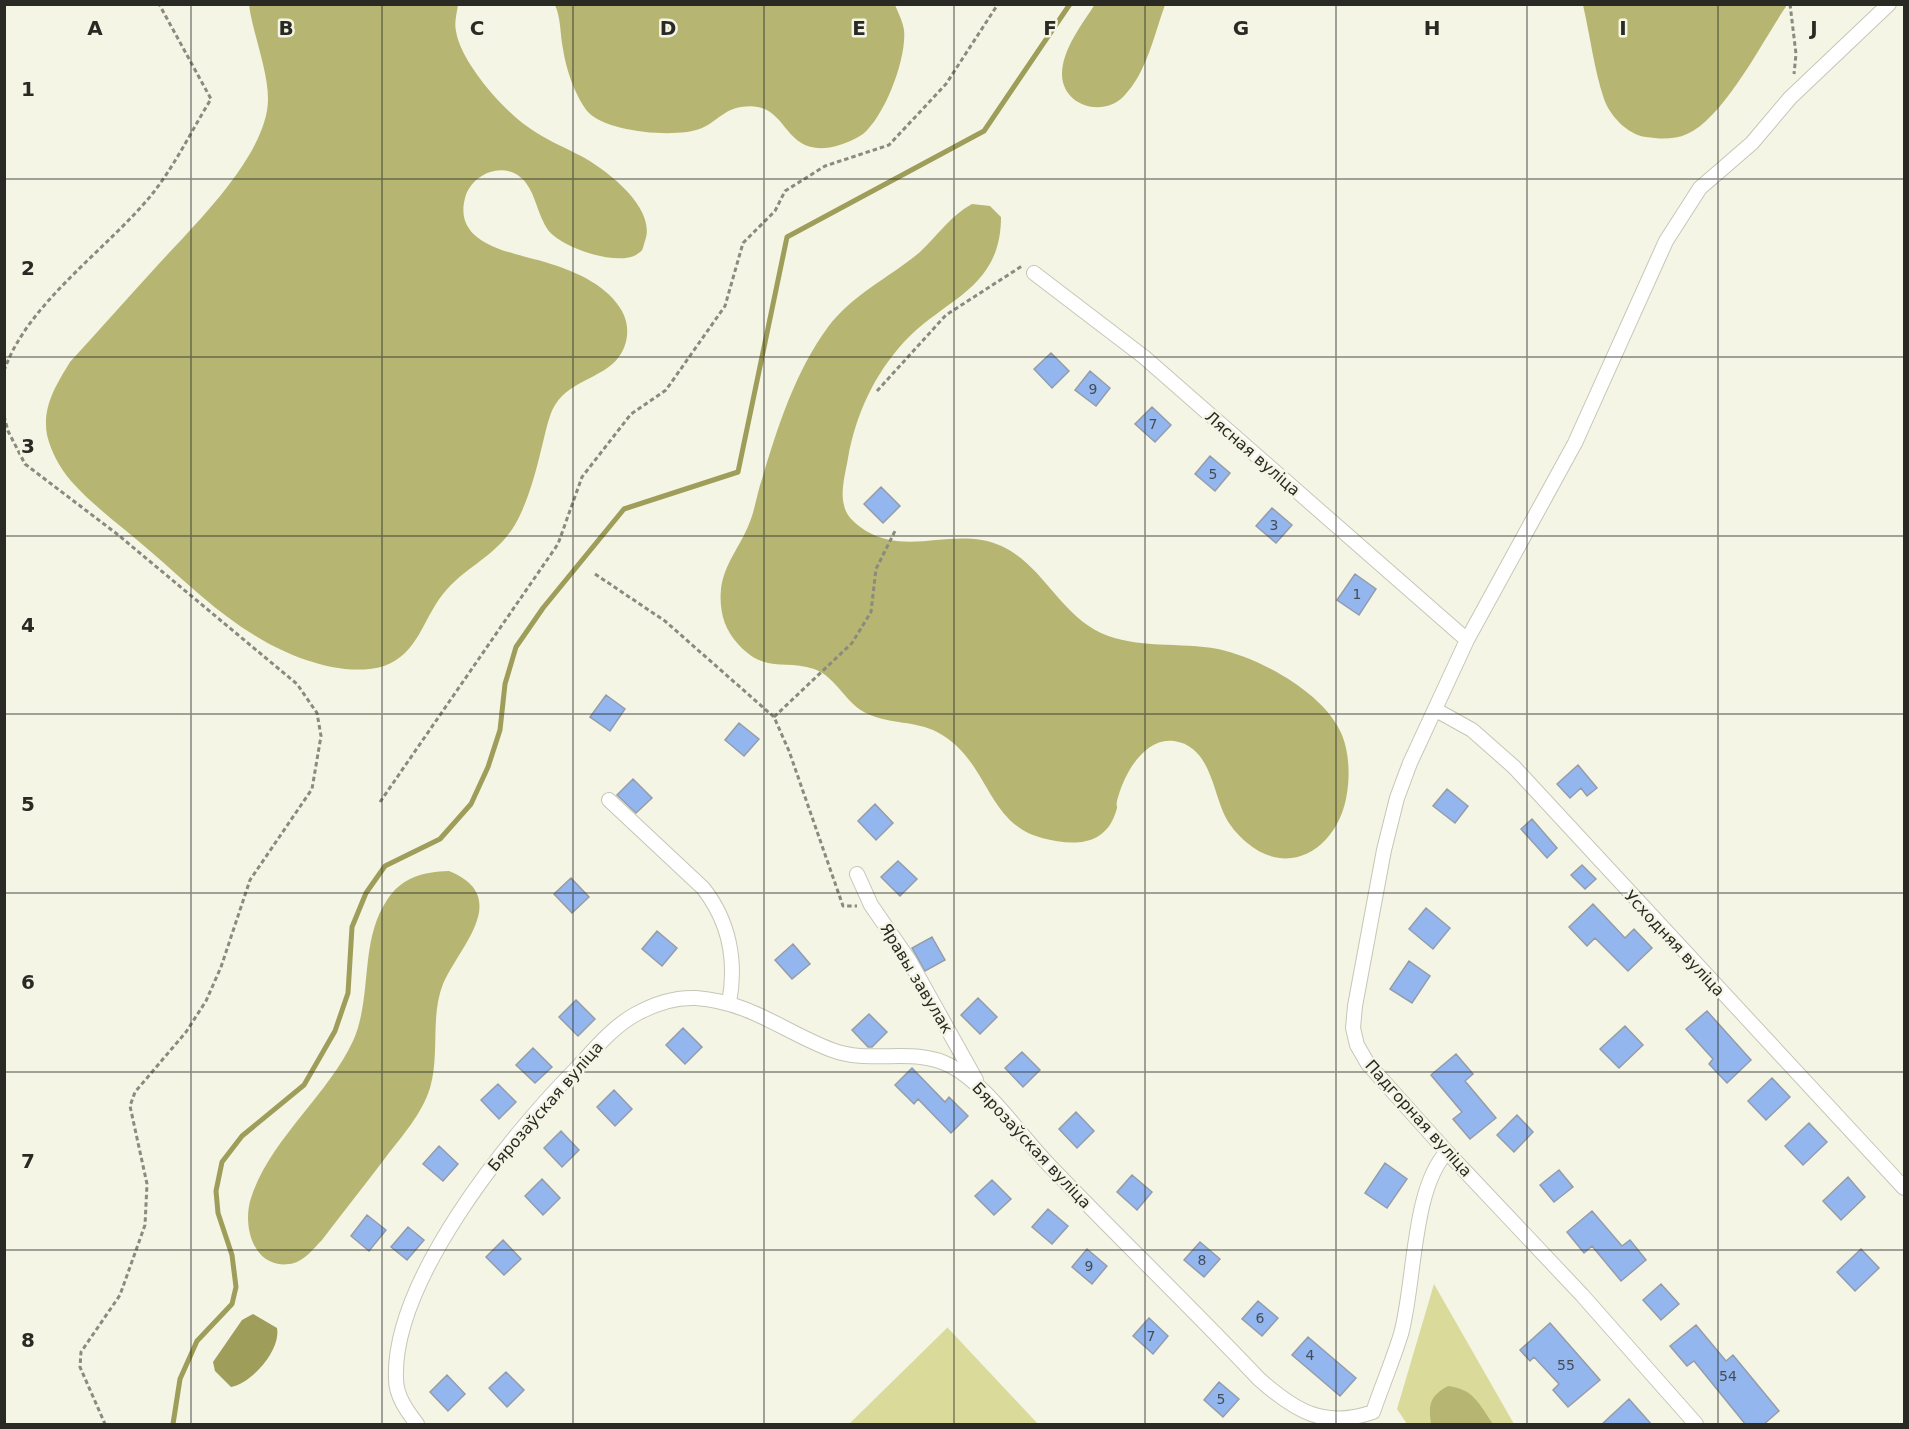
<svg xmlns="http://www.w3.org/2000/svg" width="1909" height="1429" viewBox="0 0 1909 1429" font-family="'DejaVu Sans',sans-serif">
<rect width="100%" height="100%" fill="#f4f5e5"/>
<path fill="#dadb9a" d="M1434,1284L1514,1424H1407L1397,1409Z
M947,1327L1038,1424H849L947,1328Z"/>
<path fill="#b6b672" d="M1095,4L1165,5C1154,35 1147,72 1124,96C1103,118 1063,106 1062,75C1062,49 1082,25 1095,4Z
M249,5H458C457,12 454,23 456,31C460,61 503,110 528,127C544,139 564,147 581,156C607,170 657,208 645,241C642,250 644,250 636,255C616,266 562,248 548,230C538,216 536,196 526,183C508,159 472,172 465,198C452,248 520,253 551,264C577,272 608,286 622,311C629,324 629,339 622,352C608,378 572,378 555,405C549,415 547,427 544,438C538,463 532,489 521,513C502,556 469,562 443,594C423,619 418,654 384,666C345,678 292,658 259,638C219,615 185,581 150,551C124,528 94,507 71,481C60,468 51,452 47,435C42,407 56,385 70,362C99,330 127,299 156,267C192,227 268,155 268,99C268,70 253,34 249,5Z
M555,5H895C898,12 903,22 904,30C907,58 885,116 863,134C853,141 837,147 825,148C780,151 788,99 741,107C725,109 716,122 702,128C677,139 606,132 588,112C575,96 566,69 563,49C560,34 561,18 555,5Z
M1583,5V4L1787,5C1763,40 1724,118 1687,134C1674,140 1659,139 1646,137C1628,135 1610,116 1604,99C1594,69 1590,35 1583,5Z
M972,204L990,206L1001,217C1001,289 945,298 904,342C874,375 856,414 848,458C846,471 840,491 844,505C846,517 857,525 866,531C904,553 942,533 982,540C1038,550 1053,610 1101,633C1136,649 1181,642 1218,649C1260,658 1325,693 1342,735C1349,752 1350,775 1347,793C1340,845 1291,881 1246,842C1237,834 1229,825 1224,814C1212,787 1209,746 1174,741C1146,737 1126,771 1119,794C1113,813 1121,799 1114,817C1101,848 1069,845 1042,838C985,823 990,760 937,732C916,721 890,724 868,714C846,705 837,677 814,669C784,659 765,674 738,644C724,629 719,610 721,589C724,564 740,547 749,524C755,510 757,493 762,479C778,426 795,372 828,327C852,295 890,277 920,252C938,235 950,216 972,204Z
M449,871C513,897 459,947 443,984C430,1017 440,1054 430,1088C422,1114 402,1136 386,1157C365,1185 343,1212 322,1240C313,1249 303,1263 289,1264C253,1269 242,1225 251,1198C269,1141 328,1095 353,1041C373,996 359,942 387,900C402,877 423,872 449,871Z
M1448,1386C1474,1389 1479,1404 1493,1424H1431C1428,1404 1430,1396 1448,1386Z"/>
<path fill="#9e9e5a" d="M253,1314L277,1328C281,1350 252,1383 231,1387L215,1371L213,1362L242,1320Z"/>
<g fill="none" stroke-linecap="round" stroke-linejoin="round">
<path stroke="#9e9e5a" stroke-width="5" d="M173,1424L180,1379L197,1341L232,1304L236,1287L232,1255L218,1213L216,1191L222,1162L242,1136L304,1085L335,1031L348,993L352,927L366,893L385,866L440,839L471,804L488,767L500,730L505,684L516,647L543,608L624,509L738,472L787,237L984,131L1070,4"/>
</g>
<path fill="#93b6ee" stroke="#959ca9" stroke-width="1.5" d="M1051,353L1069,371L1052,388L1034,369Z
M1090,371L1110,388L1096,406L1075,390Z
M1152,407L1171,425L1155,442L1135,424Z
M1210,456L1230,473L1215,491L1195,474Z
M881,487L900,506L883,523L864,504Z
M1272,508L1292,525L1276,543L1256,526Z
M1355,574L1376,589L1359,615L1337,600Z
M606,695L625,709L610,731L590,717Z
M739,723L759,739L744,756L725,740Z
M1578,765L1597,788L1587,796L1581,788L1570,798L1557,784Z
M633,779L652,798L636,813L617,795Z
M1447,789L1468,806L1455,823L1433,806Z
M875,804L893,823L876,840L858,821Z
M1532,819L1557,848L1547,858L1521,829Z
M898,861L917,879L900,896L881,877Z
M1582,865L1596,879L1585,889L1571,875Z
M571,878L589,897L572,913L554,894Z
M1593,904L1625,938L1634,929L1652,948L1628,971L1595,938L1587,946L1569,927Z
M1426,908L1450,928L1433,949L1409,929Z
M657,931L677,948L662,966L642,949Z
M932,937L945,960L925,971L912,948Z
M793,944L810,964L792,979L775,960Z
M1409,961L1430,976L1412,1003L1390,989Z
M978,998L997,1017L980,1034L961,1015Z
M576,1000L595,1019L578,1036L559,1017Z
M1707,1011L1751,1060L1727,1083L1709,1064L1713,1059L1686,1029Z
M869,1014L887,1032L872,1047H868L852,1030Z
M1625,1026L1643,1045L1619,1068L1600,1049Z
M683,1028L702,1047L685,1064L666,1045Z
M533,1048L552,1067L535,1083L516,1065Z
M1022,1052L1040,1070L1023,1087L1005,1068Z
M1456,1054L1473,1074L1465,1081L1496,1118L1470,1139L1453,1119L1462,1112L1431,1075Z
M912,1068L945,1102L949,1097L968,1116L951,1133L918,1099L914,1104L895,1085Z
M1772,1078L1790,1097L1766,1120L1748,1101Z
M498,1084L516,1102L499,1119L481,1100Z
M614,1090L632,1109L615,1126L597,1107Z
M1076,1112L1094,1131L1077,1148L1059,1129Z
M1517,1115L1533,1132L1514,1152L1497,1135Z
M1809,1123L1827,1142L1803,1165L1785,1146Z
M561,1131L579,1150L562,1167L544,1148Z
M439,1146L458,1164L443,1181L423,1164Z
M1385,1163L1407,1179L1387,1208L1365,1193Z
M1559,1170L1573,1187L1554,1202L1540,1185Z
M1132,1175L1152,1192L1137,1210L1117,1192Z
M1848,1177L1865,1197L1841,1220L1823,1201Z
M542,1179L560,1198L543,1215L525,1196Z
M992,1180L1011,1199L994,1215L975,1196Z
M1048,1209L1068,1226L1052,1244L1032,1227Z
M1592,1211L1622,1246L1630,1240L1646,1260L1621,1281L1592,1246L1584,1253L1567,1232Z
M367,1215L386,1230L369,1251L351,1236Z
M408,1227L424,1240L407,1260L391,1247Z
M503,1240L521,1259L504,1275L486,1257Z
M1200,1242L1220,1259L1204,1277L1184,1260Z
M1087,1249L1107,1266L1092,1284L1072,1267Z
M1861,1249L1879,1268L1855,1291L1837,1272Z
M1661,1284L1679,1304L1661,1320L1643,1300Z
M1258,1301L1278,1318L1262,1336L1242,1319Z
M1149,1318L1168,1336L1153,1354L1133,1336Z
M1550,1323L1600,1380L1568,1407L1553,1390L1559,1384L1534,1357L1530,1361L1520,1350Z
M1696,1325L1726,1361L1733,1355L1779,1411L1763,1425H1746L1694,1361L1687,1366L1670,1346Z
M1308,1337L1356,1378L1340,1396L1292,1355Z
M506,1372L524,1390L507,1407L489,1388Z
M447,1375L465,1394L448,1411L430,1392Z
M1219,1382L1239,1399L1223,1417L1204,1400Z
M1629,1399L1652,1425H1601Z"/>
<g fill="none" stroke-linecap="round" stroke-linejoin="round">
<defs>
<path id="minor" d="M1034,273L1144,357L1467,640
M1436,710L1472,730L1514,767L1904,1188
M609,800L703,888C729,921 737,961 729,1003
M857,874L871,905L909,960L976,1080
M417,1424C407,1411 396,1396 396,1379C392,1281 509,1137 575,1070C593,1051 612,1027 636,1014C654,1004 675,997 696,998C751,1002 784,1032 832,1050C871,1065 915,1046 951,1066C987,1085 1019,1134 1049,1165C1118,1237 1190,1306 1259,1379C1295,1411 1324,1429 1373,1412C1382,1386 1393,1360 1401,1334C1415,1284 1412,1188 1447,1152
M1696,1424L1582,1295L1447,1152L1368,1064L1357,1045L1353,1028L1355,1006L1384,850L1397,798L1410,763L1467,640L1575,443L1666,241L1700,188L1752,143L1790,98L1889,4"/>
</defs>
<use href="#minor" stroke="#c6c6b7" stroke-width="16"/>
<path stroke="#8a8a7f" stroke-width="3" stroke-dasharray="4.5 3" stroke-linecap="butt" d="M1790,4L1796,54L1794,74
M4,371C27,303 109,248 153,193C175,165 192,130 211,99L159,4
M877,391L946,315L1022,266
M4,416L8,431L25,464L117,534L297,684L317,713L321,736L312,789L250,880L221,967L206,1001L186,1032L135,1092L130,1106L147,1184L145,1225L120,1295L81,1352L80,1367L105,1424
M595,574L665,621L774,717L789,751L843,906H857
M774,717L852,643L871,612L876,569L896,529
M380,802L558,544L582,477L631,414L666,390L725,306L743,243L775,211L785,191L825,166L889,145L946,84L998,4"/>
<use href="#minor" stroke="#fff" stroke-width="14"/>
</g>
<path fill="none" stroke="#2a2a24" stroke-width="1.5" stroke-opacity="0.55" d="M191,4V1424M382,4V1424M573,4V1424M764,4V1424M954,4V1424M1145,4V1424M1336,4V1424M1527,4V1424M1718,4V1424M4,179H1904M4,357H1904M4,536H1904M4,714H1904M4,893H1904M4,1072H1904M4,1250H1904"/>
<g text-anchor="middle" stroke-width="5" stroke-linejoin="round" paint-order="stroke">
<g font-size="14" fill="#444d56">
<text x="1093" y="394">9</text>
<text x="1153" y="429">7</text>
<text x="1213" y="479">5</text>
<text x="1274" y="530">3</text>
<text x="1357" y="599">1</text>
<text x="1202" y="1265">8</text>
<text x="1089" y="1271">9</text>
<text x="1260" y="1323">6</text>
<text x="1151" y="1341">7</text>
<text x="1310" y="1360">4</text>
<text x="1566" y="1370">55</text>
<text x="1728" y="1381">54</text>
<text x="1221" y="1404">5</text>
</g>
<g font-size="16" fill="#2a2a24" stroke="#f4f5e5">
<text transform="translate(1253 453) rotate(41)" y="6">Лясная вуліца</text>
<text transform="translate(1675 943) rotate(47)" y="6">Усходняя вуліца</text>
<text transform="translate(917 978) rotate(59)" y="6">Яравы завулак</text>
<text transform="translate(545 1106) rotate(-49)" y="6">Бярозаўская вуліца</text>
<text transform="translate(1419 1118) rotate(48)" y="6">Падгорная вуліца</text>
<text transform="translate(1032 1145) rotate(47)" y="6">Бярозаўская вуліца</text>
</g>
</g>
<g font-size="20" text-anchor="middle" font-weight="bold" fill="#2a2a24" stroke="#f4f5e5" stroke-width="5" stroke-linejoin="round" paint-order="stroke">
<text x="95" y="35">A</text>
<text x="286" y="35">B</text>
<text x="477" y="35">C</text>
<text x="668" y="35">D</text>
<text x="859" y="35">E</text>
<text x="1050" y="35">F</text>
<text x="1241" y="35">G</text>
<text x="1432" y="35">H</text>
<text x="1623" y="35">I</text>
<text x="1814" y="35">J</text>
<text x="28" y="96">1</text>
<text x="28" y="275">2</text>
<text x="28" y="453">3</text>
<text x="28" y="632">4</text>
<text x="28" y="811">5</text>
<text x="28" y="989">6</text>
<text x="28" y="1168">7</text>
<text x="28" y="1347">8</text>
</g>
<rect width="1909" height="1429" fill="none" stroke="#2a2a24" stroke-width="12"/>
</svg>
